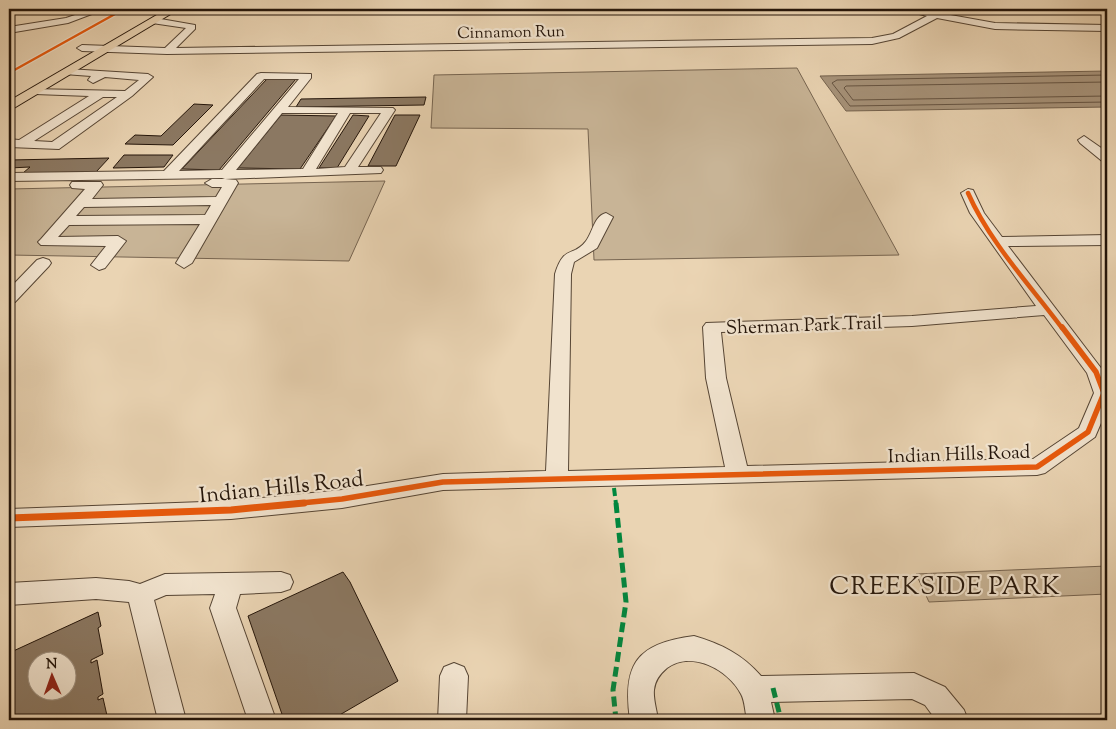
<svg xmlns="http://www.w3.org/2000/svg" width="1116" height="729" viewBox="0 0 1116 729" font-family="'Sorts Mill Goudy',serif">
<rect width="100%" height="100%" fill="#ead4b3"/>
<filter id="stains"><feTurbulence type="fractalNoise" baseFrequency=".004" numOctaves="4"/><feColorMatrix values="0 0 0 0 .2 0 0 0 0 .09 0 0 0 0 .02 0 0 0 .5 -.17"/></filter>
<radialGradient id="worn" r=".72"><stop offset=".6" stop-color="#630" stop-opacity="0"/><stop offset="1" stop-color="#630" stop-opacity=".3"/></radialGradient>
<path fill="#c8b496" stroke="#766450" d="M797,68L899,255L594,260L588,129L431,128L434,75Z
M385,181L349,261L9,255V189Z
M1107,566V594L929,602L916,574Z"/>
<path fill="#a7937a" stroke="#73614d" d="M1107,71V107L846,111L820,76Z"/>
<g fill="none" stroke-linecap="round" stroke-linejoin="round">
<path stroke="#665442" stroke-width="1" d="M1107,75L837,80L832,83L850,106L1107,102
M1107,82L846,86L844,88L853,100L1107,96"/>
</g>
<path fill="#8b7862" stroke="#24150a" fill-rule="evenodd" d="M267,79H296L219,170L182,169Z
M426,97L424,105L296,107L301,99Z
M194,104L213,105L173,145L125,144L135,135L161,136Z
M281,115L336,116L300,169L238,168Z
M353,115L369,116L337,168H319Z
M395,115H420L396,166H368Z
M124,155H173L164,167L113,168Z
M109,158L96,172L23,173L30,167L9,168V160Z
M343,572L350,582L398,681L331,720H284L248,616Z
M98,612L101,626L98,628L103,654L91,660V663L97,660L103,694L98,697V700L103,698L108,720H9V653ZM38,662H68V692H38Z"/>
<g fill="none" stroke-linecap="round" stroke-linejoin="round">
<defs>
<path id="minor" d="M93,9H105L68,23L9,33V27L66,18Z
M357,9H372L361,12Z
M900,9H917L995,23L1107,25V31L995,29L937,18L899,38L872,44L167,54L82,51L77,48L82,45L165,48L186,28L152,23V19L155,18L195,25V29L176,48L872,38L893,34L927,16Z
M68,69L148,74L153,77L132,96L59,149L9,147V139L19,140L89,96L35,94L31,93V89L125,91L139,80L105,77L93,83L88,80L91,76L64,74V70ZM103,97H117L52,142L34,141Z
M261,73L311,74V78L288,107L393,108L395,110L358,167H381L383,170L381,173L225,179L236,180L238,183L192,263L184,268L176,263L200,224L69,225L58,237L118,236L126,241L105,268L99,270L91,265L106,246L41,245L38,242L41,239L85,189L72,188L70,185L72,182H101L103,185L92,199L216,197L222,187H212L205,183L212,179H225L222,178L9,181V173L164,171L257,74ZM264,79H299L222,170L179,171ZM282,113H338L303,169L236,170ZM350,113H381L345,167L316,169ZM211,205L205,215L76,216L84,207Z
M1084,136L1107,152V162L1102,161L1080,143L1078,140Z
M968,189L973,190L984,213L1002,237L1107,235V245L1008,246L1107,376V409L1095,437L1045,473L1037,475L443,490L342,508L231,519L9,527V509L231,501L342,490L443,474L546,471L555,274C564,244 573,258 586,241C593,232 594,216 606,213L613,217L597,248L574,262L571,274L568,471L725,467L706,378L703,327L706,323L912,316L1036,306L970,213L961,193ZM1044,315L1087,373L1094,393L1079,428L1033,459L747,466L726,378L721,332L912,326Z
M43,258L49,260L51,263L49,266L15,302L9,303V289L37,260Z
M281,572L290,575L293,582L290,589L281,592L240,594L236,608L276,720H248L210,608L215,594L166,595L154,600L186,720H158L129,602L96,599L9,605V583L96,578L129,581L140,584L165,574Z
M694,636C721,644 742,654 761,676L914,673L945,687L964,710L968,720H936L925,705L912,699L771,702L775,720H747C745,712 745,701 741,694C728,669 691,650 667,668C660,674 655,680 654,690C653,699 657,711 658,720H630C622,664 637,643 694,636Z
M454,663L464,667L468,676L466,720H438L440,676L444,667Z"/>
<path id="major" d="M167,9H179L9,111V101Z"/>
</defs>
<use href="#minor" stroke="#564534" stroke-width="2"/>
<use href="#major" stroke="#24150a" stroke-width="2"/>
<use href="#minor" fill="#f1e3ce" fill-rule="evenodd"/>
<use href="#major" fill="#ead4b3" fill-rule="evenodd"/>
<path stroke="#00873e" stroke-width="4" stroke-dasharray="8 4" stroke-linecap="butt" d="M614,488L616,504"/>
<path stroke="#00873e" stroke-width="5" stroke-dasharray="10 5" stroke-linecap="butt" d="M616,503L626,602L613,690L616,720
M773,688L781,720"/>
<defs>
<path id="cycleway-far3" d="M9,73L124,9"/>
<path id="cycleway-far2" d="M968,193C990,243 1030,285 1062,328"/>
<path id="cycleway-far1" d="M291,504L342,499L443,482L1037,467L1088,432L1104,393L1096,372L1062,327"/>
<path id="cycleway" d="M9,518L231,510L304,503"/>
</defs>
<use href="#cycleway-far3" stroke="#f1e3ce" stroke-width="4.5"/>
<use href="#cycleway-far2" stroke="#f1e3ce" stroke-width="7"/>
<use href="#cycleway-far1" stroke="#f1e3ce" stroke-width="9"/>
<use href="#cycleway" stroke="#f1e3ce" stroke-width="10"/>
<use href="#cycleway-far3" stroke="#e8590c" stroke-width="2.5"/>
<use href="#cycleway-far2" stroke="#e8590c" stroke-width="4.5"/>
<use href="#cycleway-far1" stroke="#e8590c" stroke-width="5.5"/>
<use href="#cycleway" stroke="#e8590c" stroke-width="7"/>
</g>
<g text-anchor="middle" stroke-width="4.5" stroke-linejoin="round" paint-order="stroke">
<g font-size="16" fill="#24150a" stroke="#f1e3ce">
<text transform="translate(511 31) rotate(-1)" y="6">Cinnamon Run</text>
</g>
<g font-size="19" fill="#24150a" stroke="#f1e3ce">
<text transform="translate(804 324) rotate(-2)" y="7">Sherman Park Trail</text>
<text transform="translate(959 453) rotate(-2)" y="7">Indian Hills Road</text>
</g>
<g font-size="22" fill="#24150a" stroke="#f1e3ce">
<text transform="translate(281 486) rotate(-6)" y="8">Indian Hills Road</text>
</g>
<g font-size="25" letter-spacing="1" fill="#24150a" stroke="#f1e3ce">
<text x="945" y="594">CREEKSIDE PARK</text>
</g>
</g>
<rect width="1116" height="729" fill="none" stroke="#ead4b3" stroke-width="30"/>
<rect x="10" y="10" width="1096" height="709" fill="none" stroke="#24150a" stroke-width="2.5"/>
<rect x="15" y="15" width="1086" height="699" fill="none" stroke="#24150a"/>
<g transform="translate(52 676) rotate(358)"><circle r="24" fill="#f1e3ce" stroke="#9f9180"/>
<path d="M0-4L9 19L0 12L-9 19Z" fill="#8f2418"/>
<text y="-8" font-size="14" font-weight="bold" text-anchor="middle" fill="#24150a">N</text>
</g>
<rect width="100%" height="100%" filter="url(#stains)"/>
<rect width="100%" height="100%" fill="url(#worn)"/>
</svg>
